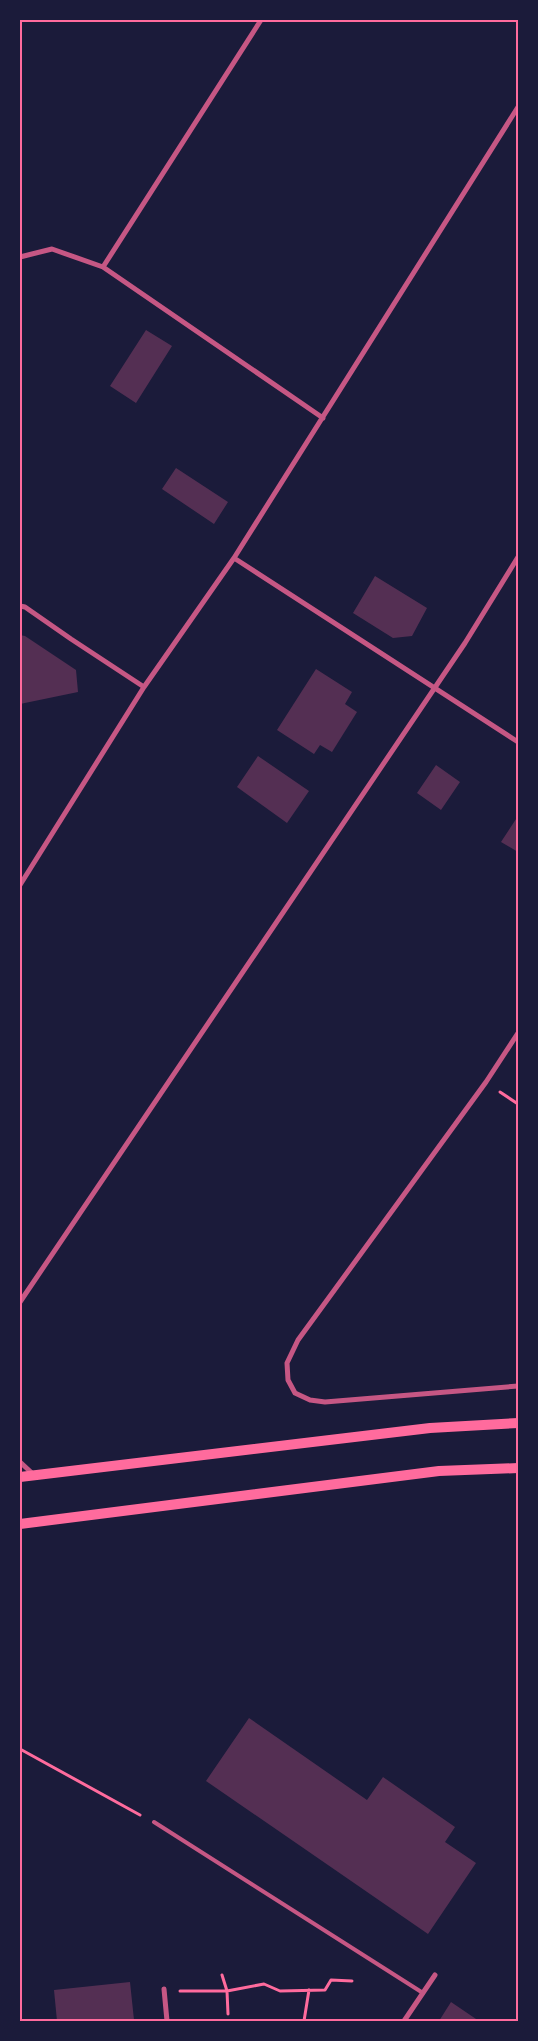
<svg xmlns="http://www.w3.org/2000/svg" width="538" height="2041" viewBox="0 0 538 2041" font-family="'Sofia Sans Condensed',sans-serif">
<rect width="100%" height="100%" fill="#1b1b3a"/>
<path fill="#542f53" d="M146,330L172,346L136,403L110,386Z
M176,468L228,502L214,524L162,489Z
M375,576L427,608L412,636L393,638L353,613Z
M20,635L25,636L76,670L78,692L20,704Z
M316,669L352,692L345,704L357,712L332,752L320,745L314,754L277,730Z
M258,756L309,791L287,823L237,787Z
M436,765L460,782L441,810L417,793Z
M518,816V852L501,842Z
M249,1718L367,1800L383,1777L455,1827L445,1842L476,1863L428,1934L206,1781Z
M130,1982L134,2020L57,2021L54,1990Z
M451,2002L479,2021H439Z"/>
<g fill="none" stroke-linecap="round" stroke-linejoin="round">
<path stroke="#ff6b9d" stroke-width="3" d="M500,1092L518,1104
M20,1749L140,1815
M222,1975L227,1991L264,1984L280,1991L325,1990L331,1980L352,1981
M180,1991H227L228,2014
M304,2021L309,1990"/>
<path stroke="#c65784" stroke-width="4" d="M154,1822L423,1993"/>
<path stroke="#c65784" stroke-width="5" d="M20,257L52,249L103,267L323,418
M103,267L261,20
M234,558L518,742
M20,606L25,607L71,639L144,687
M20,885L144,687L234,558L518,107
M518,1033L486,1082L298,1340L287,1363L288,1380L295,1393L310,1400L325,1402L518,1386
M20,1302L465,643L518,557
M20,1462L34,1475
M164,1989L167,2021
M404,2021L435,1975"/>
<path stroke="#ff6b9d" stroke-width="10" d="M20,1477L430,1428L518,1423
M20,1524L439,1471L518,1468"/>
</g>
<rect width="538" height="2041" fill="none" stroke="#1b1b3a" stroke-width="42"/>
<rect x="21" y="21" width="496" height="1999" fill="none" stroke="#ff6b9d" stroke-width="2"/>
</svg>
